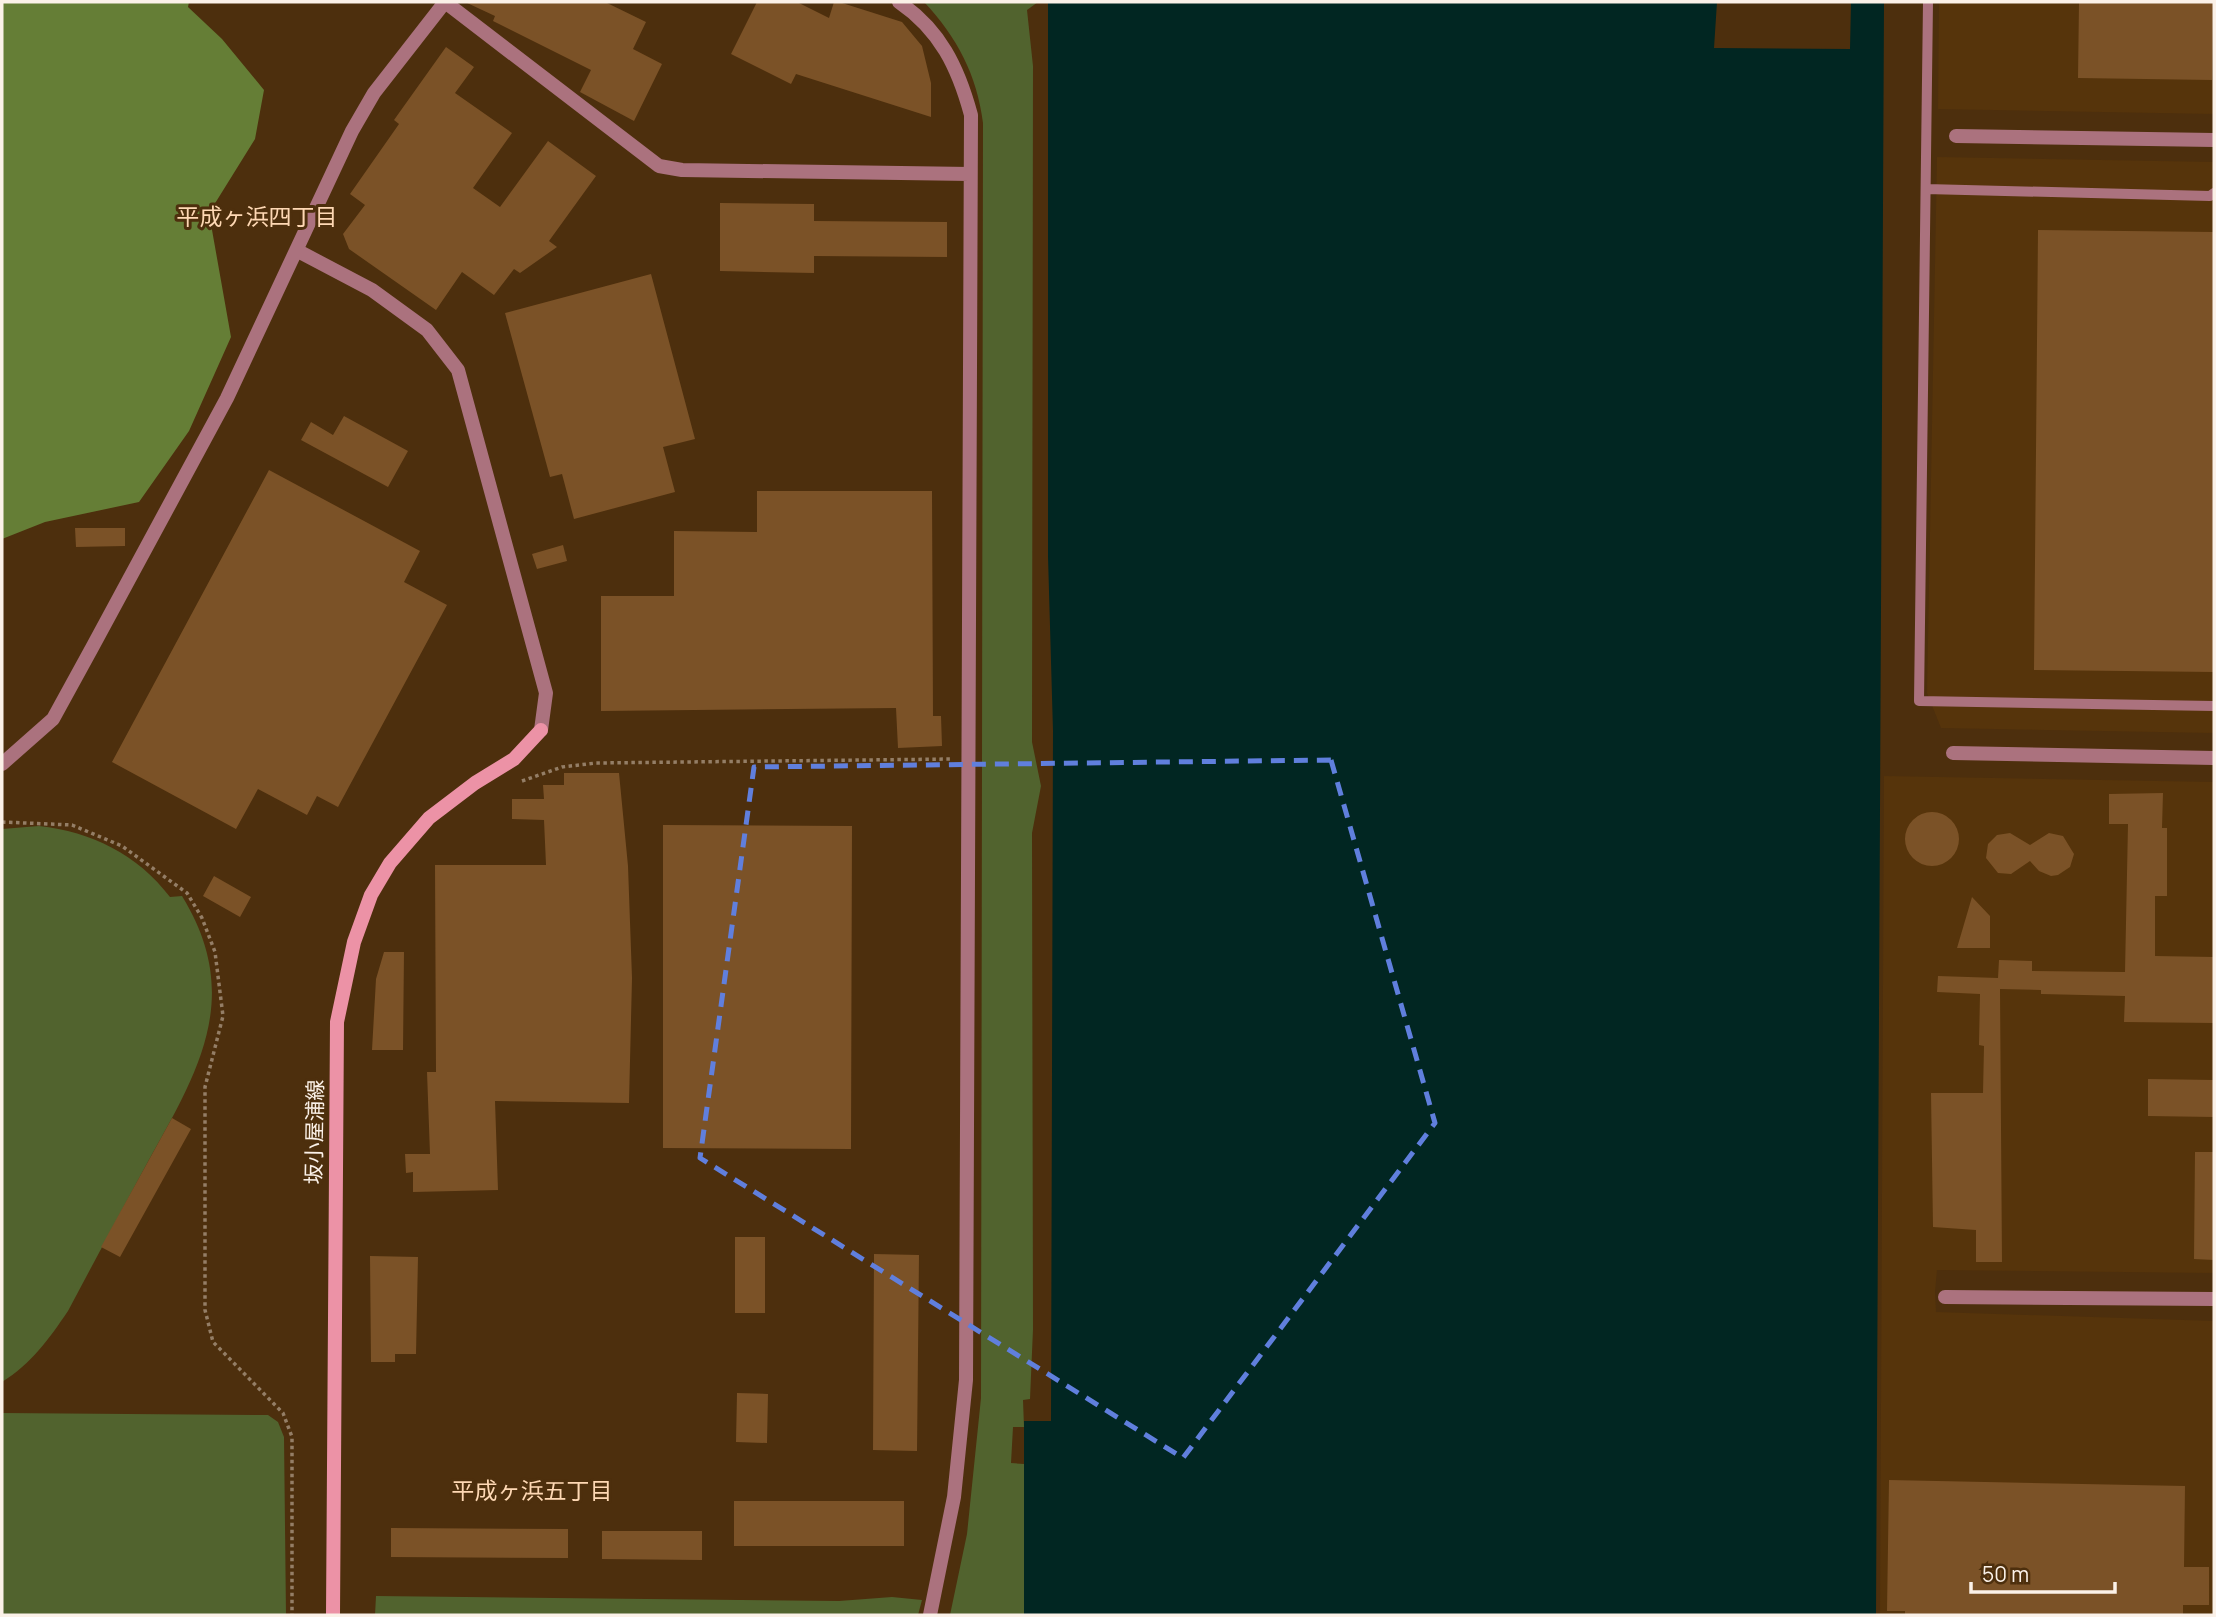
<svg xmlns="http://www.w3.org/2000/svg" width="2216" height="1617" viewBox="0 0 2216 1617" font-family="Manrope,'Noto Sans JP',sans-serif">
<rect width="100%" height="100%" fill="#4d2f0d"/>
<path fill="#56340b" d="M1939,2H2214V114L1938,109Z
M1937,157L2214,162V733L1941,728L1927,693Z
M1884,776L2214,782V1273L1937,1270L1935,1292L1936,1312L2214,1321V1615H1880Z"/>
<path fill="#51632e" d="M924,2H1038L1027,10L1033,66L1032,742L1041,786L1032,833L1033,1329L1030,1399L1023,1400L1024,1427H1013L1011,1463L1024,1464V1615H950L967,1534L981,1398L983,123C977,75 957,37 924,2Z
M39,826C92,832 137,854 170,897L182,896C246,1000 195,1076 144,1169C118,1217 93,1264 68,1311C49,1339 31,1364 2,1382V829Z
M2,1413L268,1415L278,1422L284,1437L286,1615H2Z
M376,1596L839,1601L892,1597L922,1600L918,1615H375Z"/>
<path fill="#657e36" d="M2,2H189L188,7L222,39L264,90L255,139L209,213L231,337L189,431L139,502L45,522L2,539Z"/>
<path fill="#012622" d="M1048,2H1717L1714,48L1850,49L1851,2H1884L1876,1615H1024V1421H1051L1053,731L1048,556Z"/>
<path fill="#7b5227" d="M465,2H605L646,22L633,49L662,64L634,121L580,92L591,70L493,21L495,16Z
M757,2H797L829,18L834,2H839L902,22L922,46L931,83V117L796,74L791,84L731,54Z
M2079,2H2213L2212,80L2078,78Z
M446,47L474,67L455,93L512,133L473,188L500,207L548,141L596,176L549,241L557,247L520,273L514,269L494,295L462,272L436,310L349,249L343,234L365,205L350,194L399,124L394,120Z
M720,203L814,204V221L947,222V257L814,256V273L720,271Z
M2038,230L2214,232V672L2034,670Z
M651,274L695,439L663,447L675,492L574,519L562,474L550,477L505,313Z
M344,416L408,451L388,487L301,440L311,422L333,435Z
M269,470L420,551L404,582L447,605L338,807L317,796L307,815L258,789L236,829L112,762Z
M757,491H932L933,716H941L942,746L898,748L896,708L601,711V596H674V531L757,532Z
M75,528H125V546L76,547Z
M563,545L567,561L537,569L532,554Z
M564,773H619L628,866L632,978L629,1103L495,1101L498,1190L413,1192V1172L406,1173L405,1154H430L427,1072H436L435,865H546L544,820L512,819V799H544L543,785H564Z
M2163,793L2162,828H2167V896H2155V956L2214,957V1023L2124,1022L2125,996L2041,994V990L2000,989L2002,1262H1976V1230L1933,1227L1931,1093H1983L1984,1046L1979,1045L1980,994L1937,992L1938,976L1998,978L1999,960L2032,961V971L2125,972L2128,824H2109V794Z
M1905 839a27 27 0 1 1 54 0a27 27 0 1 1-54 0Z
M663,825L852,826L851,1149L663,1148Z
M2010,833L2030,845L2049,833L2063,836L2074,854L2070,867L2058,875L2051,876L2039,871L2030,861L2011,874L1998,873L1986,858L1988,844L1997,835Z
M214,876L251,897L240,917L203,896Z
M1972,897L1990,916V948H1957Z
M384,952H404L403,1050H372L376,979Z
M2148,1079L2214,1080V1117L2148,1116Z
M172,1118L191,1129L120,1257L101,1247Z
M2195,1152H2214V1260L2194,1259Z
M735,1237H765V1313H735Z
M874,1254L919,1255L917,1451L873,1450Z
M370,1256L418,1257L416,1354H395V1362H371Z
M737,1393L768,1394L767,1443L736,1442Z
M1889,1480L2185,1486L2184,1567H2209V1605H2183V1615H1905V1611H1887Z
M734,1501H904V1546H734Z
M391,1528L568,1529V1558L391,1557Z
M602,1531H702V1560L602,1559Z"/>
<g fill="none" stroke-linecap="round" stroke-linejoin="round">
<path stroke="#947e66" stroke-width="3.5" stroke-dasharray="3.5 3.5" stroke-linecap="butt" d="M522,781L562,767L596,763L952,759
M2,822L72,825L122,846L187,893L202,918L215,952L223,1016L205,1087V1310L213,1342L283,1413L292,1437V1615"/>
<path stroke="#ab727e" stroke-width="10" d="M1928,2L1919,701L2214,706
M1926,189L2210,196L2214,193"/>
<path stroke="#ab727e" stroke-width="14" d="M445,2L659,166L682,170L970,174
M899,2C940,30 958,67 971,115L966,1380L954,1497L930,1615
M1956,136L2214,140
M298,251L372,290L427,330L458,370L546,693L541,730
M1953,753L2214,758
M2,764L53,719L93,646L227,398L352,131L374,93L445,2
M1945,1297L2214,1299"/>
<path stroke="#ec92a6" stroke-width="14" d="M333,1615L337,1022L354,942L371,895L390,863L429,818L475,783L514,759L541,730"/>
</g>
<path fill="none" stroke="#607fdd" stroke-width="5" stroke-dasharray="14 9" stroke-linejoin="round" d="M1331,760L1435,1123L1183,1458L700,1158L754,767Z"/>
<g text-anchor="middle" stroke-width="6" stroke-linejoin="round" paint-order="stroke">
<g font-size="21" fill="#fbf1e8" stroke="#4d2f0d">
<text transform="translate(315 1132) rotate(-89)" y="7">坂小屋浦線</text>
</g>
<g font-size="23" fill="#fed8b4" stroke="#4d2f0d">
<text x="257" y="225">平成ヶ浜四丁目</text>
<text x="532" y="1499">平成ヶ浜五丁目</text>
</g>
</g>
<rect width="2216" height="1617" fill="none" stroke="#fbf1e8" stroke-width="7"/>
<path d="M1971 1582v10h144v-10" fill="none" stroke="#fbf1e8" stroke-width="3.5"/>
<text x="1982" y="1582" font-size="21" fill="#fbf1e8" stroke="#4d2f0d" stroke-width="5" paint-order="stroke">50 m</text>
</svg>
